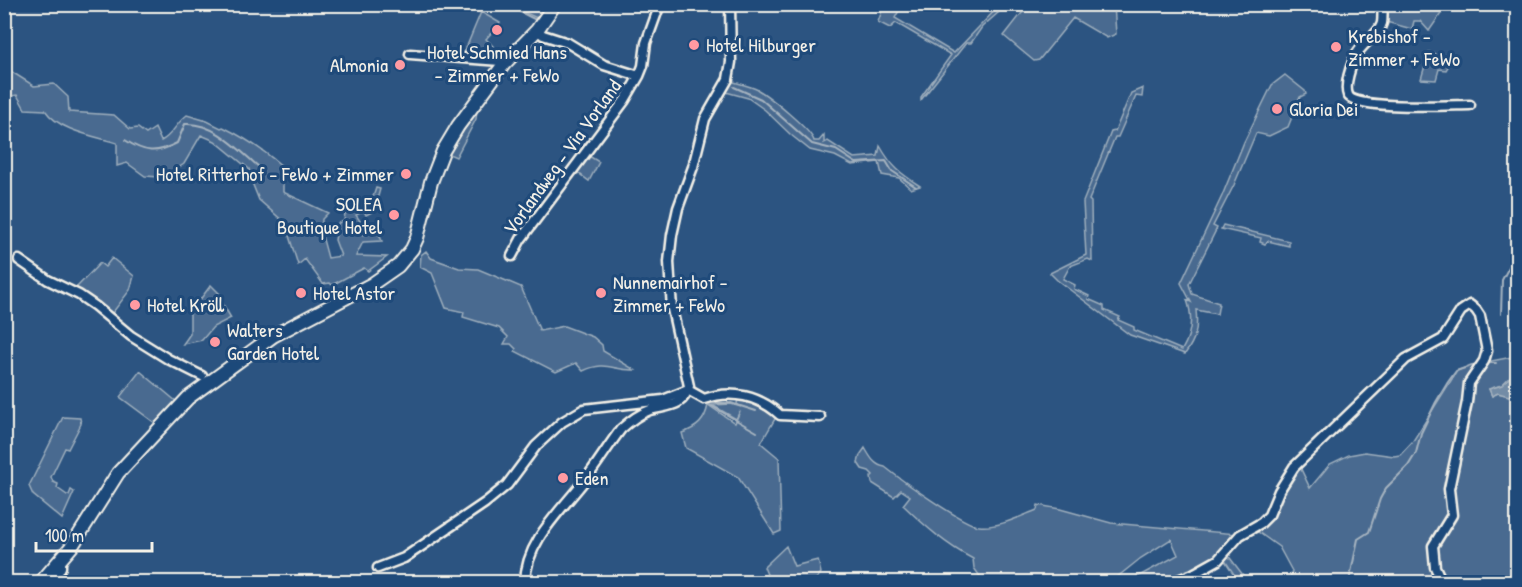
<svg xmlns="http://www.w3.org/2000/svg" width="1522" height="587" viewBox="0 0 1522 587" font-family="'Patrick Hand',sans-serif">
<rect width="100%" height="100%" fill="#2c5481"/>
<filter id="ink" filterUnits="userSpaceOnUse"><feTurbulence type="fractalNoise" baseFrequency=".0167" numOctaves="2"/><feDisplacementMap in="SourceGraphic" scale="12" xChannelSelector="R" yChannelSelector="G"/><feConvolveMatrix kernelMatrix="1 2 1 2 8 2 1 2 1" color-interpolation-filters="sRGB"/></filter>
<g filter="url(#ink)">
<path fill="#496b90" stroke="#9eaebc" stroke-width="1.5" d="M1029,4L1114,5L1116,34L1107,38L1073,18L1039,60L1034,61L1004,36Z
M509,5H544V11L539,19Z
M884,5H902L895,18L954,53L1000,5H1007L982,27L971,43H966L921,100V97L951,55L896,23L890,28L878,22Z
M1386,5H1447L1429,31L1420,21H1414L1412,29L1386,22Z
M481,12L500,23L486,39L494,47L488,56L464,53Z
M1429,52L1452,60L1446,70L1439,69L1436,80L1421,79Z
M4,67L34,86L54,84L68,97L69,112L114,115L130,129L138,128L146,134L155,128L161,141C173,135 175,124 187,115L207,121L221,128L223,127C245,138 265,151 283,167V192L328,213L322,219L321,232L328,258L341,256L335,240L338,223L344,221L345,213L369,209L376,188L380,189L374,211L366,215L364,211L356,215L364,227L360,229L364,235L374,230L378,232L382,241L363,242L356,256L387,257L368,271L364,268L332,285L330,283L323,284L305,259L298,265L285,223L259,200L253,185L249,169L215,141L201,135L184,164L175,170L166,182L160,177L145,176L127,163L117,166V143C94,136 59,131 45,110L25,109L17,95L5,97Z
M1285,75L1305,91L1306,94L1300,97L1288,127L1269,136L1256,133L1234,185L1213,226L1217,228L1189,284L1192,294L1219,303L1217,314L1196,310C1198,329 1196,339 1185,354L1130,335L1057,280L1050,273L1086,255L1083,202L1111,132L1115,131L1131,93L1143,88L1142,97L1136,96L1118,137H1115L1089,200L1091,202L1092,261L1088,259L1070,266L1063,279L1075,285L1074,289L1089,296L1088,299L1104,306V310L1120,317L1118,320L1134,327V330L1182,350C1191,335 1193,317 1187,300L1191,302L1181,283L1222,196L1244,142L1272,85Z
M731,81C740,84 750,86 758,90C769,96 812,131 814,141H819L824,135V143L828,141L854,158L878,156L880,146C892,167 900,173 920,186L911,189L899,178L882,175L879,162L852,165L835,156L810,150L791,135L765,110L748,98L726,92Z
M477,109L476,119L456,157L449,154Z
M589,156L599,162L589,181L577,172Z
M1223,225L1289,241V246L1268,241L1265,244L1260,242L1261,238L1221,229Z
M426,251L431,258L459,268L478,269L521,287L540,331L564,326L593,337L602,345L603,351L635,370C612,371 607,360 583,371L576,363L556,372L515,351L516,349L511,344H504L508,337L499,328L463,317L464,312L446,308L432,273L420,267L421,255Z
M112,258L134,276L130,290L110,316L78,291L77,287L100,263L105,267Z
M211,285L221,295V301L231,318L213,327L202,340L183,344L190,334V313Z
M1512,357L1517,358V372H1515L1502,385L1489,389L1492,396L1498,393L1509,396L1517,388V582H1289L1292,571L1279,547L1258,532L1243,538L1227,554L1243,575L1252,582H1239L1224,559L1242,532L1273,513L1286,483L1299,465L1310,488L1330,464L1349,455L1365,452L1394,456L1400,455L1413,441L1457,371L1471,365Z
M140,371L177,402L155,423L120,397Z
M738,398C754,401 764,405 776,417L761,443L779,458L781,531L774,534L738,477L686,448L682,433C697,428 705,421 708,405L735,423L740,411L736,419L712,405L731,404L741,407L737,404Z
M63,417L80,418L81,424L68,449L65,448L51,477L53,482L58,484L57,488L67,495H69L71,490L74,492L62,519L33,495L29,486Z
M865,448C870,457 875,466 885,467C900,479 964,525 979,526C998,528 1019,517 1037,510L1038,505L1060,509L1111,523L1238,534L1219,556L1171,582H1160L1153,579L1143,582H1128L1178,555L1171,539L1141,558L1111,582H1068L1065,579C1048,587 1025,579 1008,579C1004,579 1002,581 999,582C995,584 989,582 984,582L974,568L973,559C946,545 925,526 903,505L910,496L901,490L894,497L872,483L871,477L873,475L869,471L862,469L858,463L860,455Z
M786,546L794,566L818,560L821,573L814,582H770L764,567Z"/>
<path fill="#738ca6" stroke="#a7b4c0" stroke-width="1.5" d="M1516,371L1517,372C1518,383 1519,390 1509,396L1498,393L1492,396L1489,389L1502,385Z"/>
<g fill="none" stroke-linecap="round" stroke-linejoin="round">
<path stroke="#a7b4c0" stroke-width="2" d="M505,4L536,20
M734,87L761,99L812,144L836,150L856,163L886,161L892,171L916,187
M125,140C145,153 156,154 177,143L185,124C214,122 238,149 259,167
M1501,314L1502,280L1518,250
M1487,363H1496
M709,403H731L756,411
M708,404L757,432
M1349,582L1358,539L1369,532L1380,499L1386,488L1408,466L1416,453L1421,433L1436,402L1448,382L1456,371L1480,363"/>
<defs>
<path id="street" d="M1383,4C1382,11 1383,17 1382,23C1379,36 1359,44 1354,59C1350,69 1344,85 1348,95C1354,110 1452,105 1470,105
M537,30L543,35L568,43L604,65L639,76L643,66L646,43L660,4
M410,54L500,61L504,64
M512,256L521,239L625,100L639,76
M19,260L48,280L79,295L95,306L131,336L168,359L202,376
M378,568L404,558L485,503L507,485L536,446L562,422L584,409L663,400L688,390L704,399C732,389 759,396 780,415L820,417
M53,582L61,567V559
M525,582C526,541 560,512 584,481C597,465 608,446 621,429C630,421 639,414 650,410C668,405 683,408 689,386L672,309L669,262L672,235L678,208L693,167L705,119L728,79L731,62L730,4
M1173,582L1193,574L1218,560L1240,535L1261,523L1269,515L1279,491L1294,467L1406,359L1443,339L1461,311L1470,305L1476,310L1480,316L1487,351L1484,361L1469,383L1467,402L1449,489L1452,515L1433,546L1435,567L1442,582"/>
<path id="secondary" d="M41,582L72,546L118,473L188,398L273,336L372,284L398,266L412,249L417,238L431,182L443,151L458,126L504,64L537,30L555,4"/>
</defs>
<use href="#street" stroke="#f4f1e8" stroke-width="13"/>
<use href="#secondary" stroke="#f4f1e8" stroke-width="16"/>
<use href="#street" stroke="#1f4a7a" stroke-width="8"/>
<use href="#secondary" stroke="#1f4a7a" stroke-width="12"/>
</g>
</g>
<g fill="#ff9aa2" stroke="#1f4a7a" stroke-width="2">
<circle cx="497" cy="30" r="6"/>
<circle cx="694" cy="45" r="6"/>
<circle cx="1336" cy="47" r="6"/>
<circle cx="400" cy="65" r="6"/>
<circle cx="1277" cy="109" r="6"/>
<circle cx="406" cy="174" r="6"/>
<circle cx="394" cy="215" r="6"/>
<circle cx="301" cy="293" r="6"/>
<circle cx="601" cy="293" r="6"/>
<circle cx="135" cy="305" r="6"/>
<circle cx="215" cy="342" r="6"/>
<circle cx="563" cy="478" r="6"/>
</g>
<g text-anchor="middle" stroke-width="6" stroke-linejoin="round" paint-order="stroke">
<g font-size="20" fill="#f4f1e8" stroke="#1f4a7a" text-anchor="start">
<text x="1348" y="43">Krebishof -<tspan x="1348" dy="23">Zimmer + FeWo</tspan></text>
<text x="706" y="52">Hotel Hilburger</text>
<text x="497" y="59" text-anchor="middle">Hotel Schmied Hans<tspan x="497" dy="23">- Zimmer + FeWo</tspan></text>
<text x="388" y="72" text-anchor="end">Almonia</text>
<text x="1289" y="116">Gloria Dei</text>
<text x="394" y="181" text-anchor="end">Hotel Ritterhof - FeWo + Zimmer</text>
<text x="382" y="211" text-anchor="end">SOLEA<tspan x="382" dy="23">Boutique Hotel</tspan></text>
<text x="613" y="289">Nunnemairhof -<tspan x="613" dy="23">Zimmer + FeWo</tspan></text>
<text x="313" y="300">Hotel Astor</text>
<text x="147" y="312">Hotel Kröll</text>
<text x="227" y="337">Walters<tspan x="227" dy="23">Garden Hotel</tspan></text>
<text x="575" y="485">Eden</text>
</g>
<g font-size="20" fill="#f4f1e8" stroke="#1f4a7a">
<text transform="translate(562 157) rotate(-54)" y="7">Vorlandweg - Via Vorland</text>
</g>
</g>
<rect width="1522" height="587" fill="none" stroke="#1f4a7a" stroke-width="24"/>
<rect x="12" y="12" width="1498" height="563" fill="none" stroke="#f4f1e8" stroke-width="2" filter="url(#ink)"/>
<path d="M36 542v9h116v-9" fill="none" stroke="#f4f1e8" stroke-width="3"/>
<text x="45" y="542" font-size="18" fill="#f4f1e8" stroke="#1f4a7a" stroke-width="4.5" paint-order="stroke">100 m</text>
</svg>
